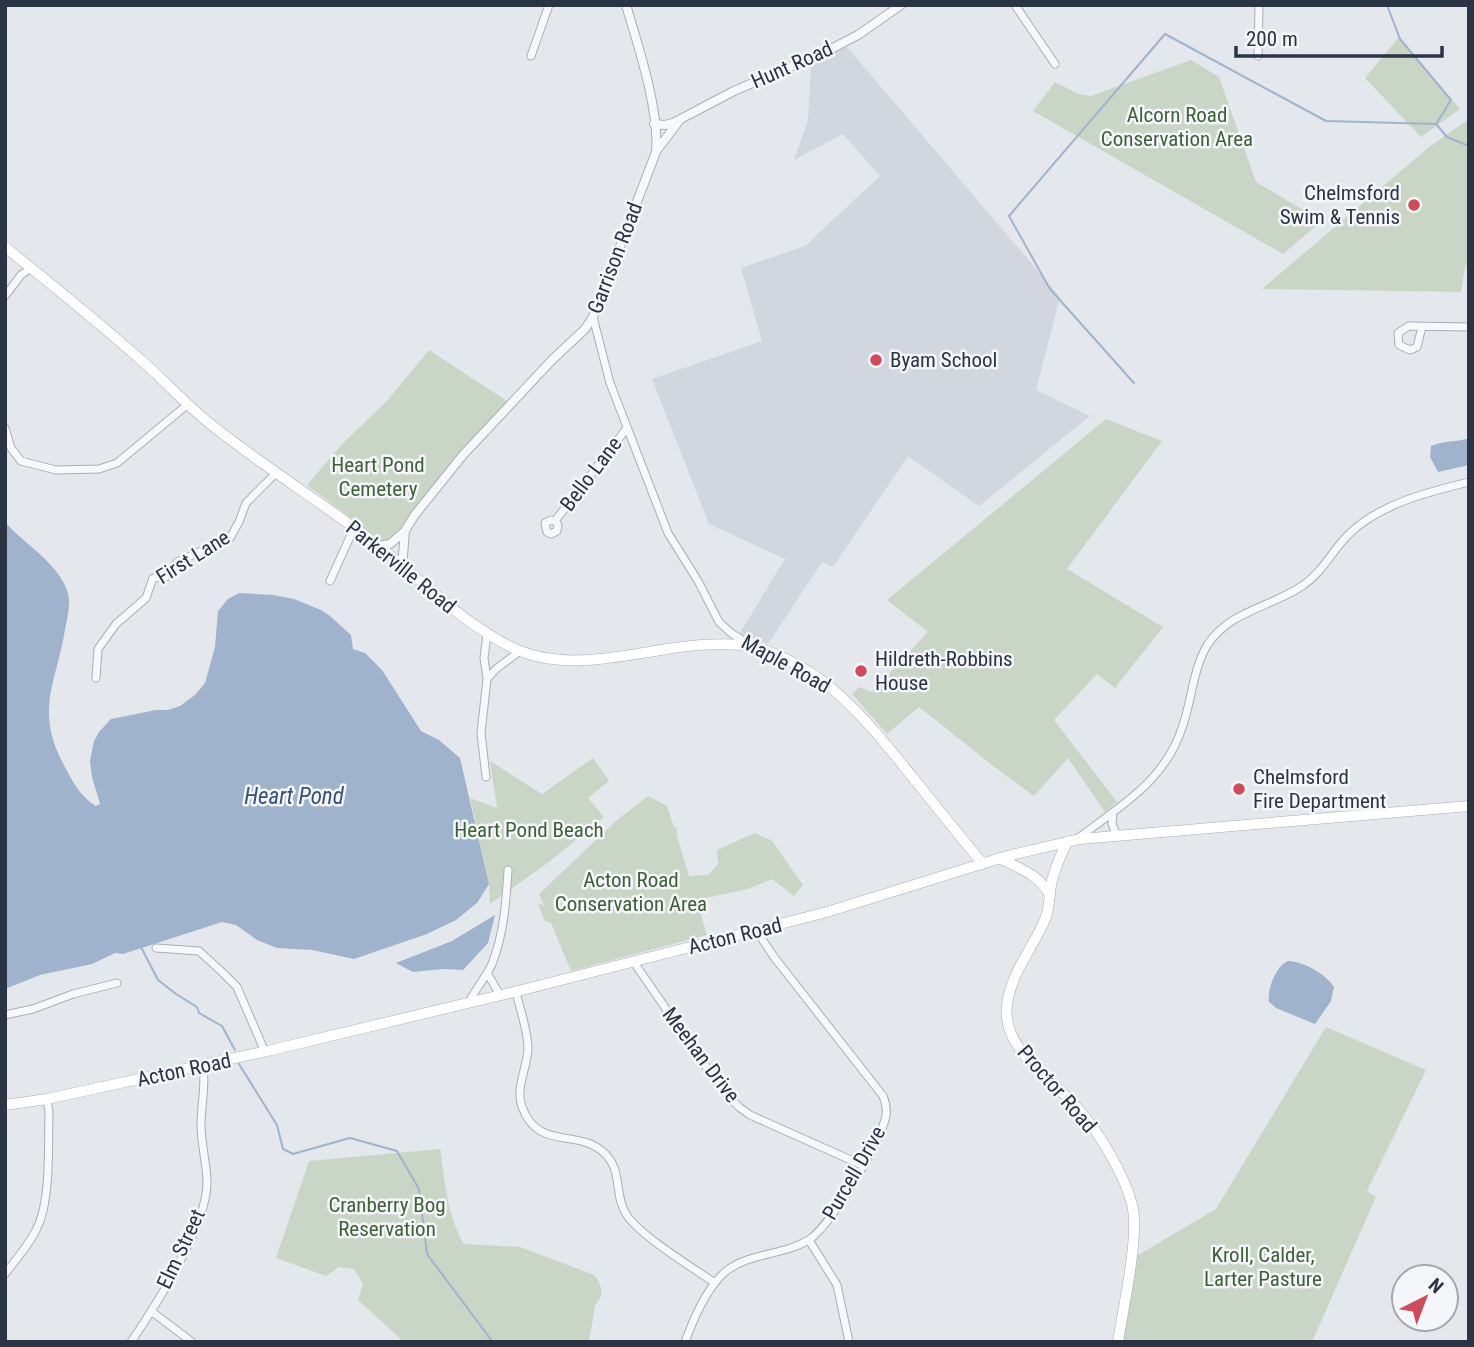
<svg xmlns="http://www.w3.org/2000/svg" width="1474" height="1347" viewBox="0 0 1474 1347" font-family="'Roboto Condensed',sans-serif">
<rect width="100%" height="100%" fill="#e4e7ec"/>
<path fill="#d2d6de" d="M847,47L1060,297L1036,390L1090,416L979,506L908,456L833,567L822,562L768,644L740,633L785,559L709,524L652,379L762,341L741,268L805,246L880,176L843,134L794,160L808,120L811,64Z"/>
<path fill="#c9d6c5" d="M1398,38L1460,109L1421,137L1365,78Z
M1191,60L1219,77L1256,182L1322,221L1283,254L1033,111L1055,82L1079,94L1091,96Z
M1469,119V264L1465,267L1461,292L1262,289L1429,147Z
M429,350L507,401C470,441 438,479 405,522C399,530 392,542 381,541L307,485L343,443L386,402Z
M1106,419L1162,441L1067,569L1163,627L1115,688L1097,674L1054,720L1117,802L1105,812L1068,758L1034,796L992,765L919,707L887,734L852,694L859,687L872,692L928,632L887,600Z
M593,758L609,781L588,798L604,817L549,862L490,904L489,884L470,798L497,808L490,761L542,794Z
M648,796L667,806L674,827L677,828V836L689,876L708,875L718,864L717,850L755,833L772,841L803,885L794,896L772,879L748,889L705,898L698,905L707,935L571,971L551,923L545,921L538,904L544,905L539,894L615,822Z
M1326,1027L1426,1070L1367,1191L1376,1197L1312,1342H1122L1135,1257L1216,1209Z
M440,1149C445,1181 447,1216 464,1244L520,1247L594,1275C602,1284 605,1296 595,1305L589,1342H404L358,1300L363,1284L354,1269L339,1267L326,1276L276,1258L309,1161Z"/>
<path fill="#9fb4cc" d="M1466,439L1469,440V465L1438,472L1430,457L1431,446C1442,441 1454,442 1466,439Z
M5,522C25,545 58,562 68,593C71,605 67,618 65,630C55,687 34,712 66,769C74,784 81,797 96,806L100,804L92,777L90,761L94,741L99,732L111,719L156,710H168L180,706L195,695L205,683L215,647L218,611L228,599L239,593L273,595L294,599L321,610L330,616L351,635L353,649L365,653L382,670L421,731L439,740L460,758L489,884L477,903L456,920L427,934L354,959L312,950L277,948L257,940L236,925L222,922L123,954L115,953L92,964L40,975L5,989Z
M495,915L488,943L463,970L443,969L413,972L396,963L452,941Z
M1288,961C1304,962 1325,973 1334,987L1331,1001L1315,1024L1276,1008L1269,1002C1267,989 1276,966 1288,961Z"/>
<g fill="none" stroke-linecap="round" stroke-linejoin="round">
<path stroke="#9fb4cc" stroke-width="2" d="M1387,5L1400,39L1451,100L1436,124L1447,137L1469,146
M1134,383L1050,289L1009,216L1165,34L1326,121L1436,124
M141,947L158,980L176,994L197,1007L199,1013L222,1026L235,1050
M239,1064L277,1125L283,1149L293,1154L350,1138L397,1151L419,1189L427,1254L492,1341"/>
<defs>
<path id="minor" d="M1015,5L1055,64
M531,56L549,5
M1258,56L1259,5
M5,296L21,275L31,268
M593,317L610,383L668,533L698,581L719,622L731,633L750,645
M1422,327L1417,347L1410,350L1399,345L1398,333L1409,326L1469,327
M5,428L11,448L21,461L56,470L99,469L117,463L187,405
M555,521L558,525L557,531L551,534L547,532L545,523L551,520L555,521L627,428
M330,581L354,528
M96,678L98,649L116,624L146,598L153,578L166,577L177,562L230,538L239,522L246,503L277,472
M487,679L496,669L520,651
M486,777L481,733L487,679L484,658L487,634
M1113,813L1112,824L1117,836
M1077,839C1120,806 1166,781 1183,725C1192,699 1193,668 1208,644C1230,611 1271,607 1302,586C1322,573 1332,551 1348,535C1379,504 1428,492 1469,482
M156,948L199,951L222,972L237,987L265,1052
M633,961L720,1087L739,1107L750,1115L862,1165
M487,973L500,995
M516,992C520,1010 528,1030 528,1049C527,1069 515,1088 522,1107C538,1150 575,1129 602,1151C624,1169 613,1193 626,1214C639,1235 693,1268 715,1283
M469,1002C476,988 486,977 492,964C504,933 506,903 508,870
M5,1015L33,1009L73,994L117,983
M809,1240L837,1285L849,1342
M5,1274C16,1259 30,1244 37,1228C51,1200 48,1145 49,1112L47,1099
M151,1311L192,1342
M131,1342C155,1307 207,1225 207,1183C207,1165 201,1144 201,1125C201,1105 206,1085 203,1066
M685,1342C694,1318 706,1289 725,1272C749,1252 784,1256 810,1239C830,1226 881,1141 886,1116C887,1109 886,1103 883,1096L774,957L756,930"/>
<path id="tertiary" d="M654,124L665,125L673,123L734,91L831,49L858,35L901,5
M657,150L679,121
M378,546L390,544L405,531
M402,567L405,531L414,516L463,455L552,360L585,329L593,317L656,152C660,112 638,45 626,5"/>
<path id="secondary" d="M5,247C51,284 97,321 141,360C167,383 190,409 218,430C269,470 324,504 376,544C421,579 459,621 511,647C560,671 616,657 667,649C692,645 733,641 758,648C827,669 867,721 910,774C934,804 958,834 983,864
M1068,841C1061,853 1056,867 1052,880C1049,893 1050,905 1046,917C1034,947 1011,972 1007,1005C1001,1051 1055,1080 1080,1111C1100,1134 1124,1174 1132,1204C1140,1235 1123,1308 1118,1342
M999,858C1017,867 1042,876 1050,896
M5,1105L47,1099L276,1049L526,989L827,912L1007,856L1080,839L1469,806"/>
</defs>
<use href="#minor" stroke="#a9aeb7" stroke-width="9"/>
<use href="#tertiary" stroke="#a9aeb7" stroke-width="10"/>
<use href="#secondary" stroke="#a9aeb7" stroke-width="11"/>
<use href="#minor" stroke="#f7f8fa" stroke-width="7"/>
<use href="#tertiary" stroke="#f7f8fa" stroke-width="8"/>
<use href="#secondary" stroke="#fff" stroke-width="10"/>
</g>
<g fill="#d1495b" stroke="#f4f6f9" stroke-width="2.5">
<circle cx="1414" cy="205" r="7"/>
<circle cx="876" cy="360" r="7"/>
<circle cx="861" cy="671" r="7"/>
<circle cx="1239" cy="789" r="7"/>
</g>
<g text-anchor="middle" stroke-width="5" stroke-linejoin="round" paint-order="stroke">
<g font-size="21" fill="#2b3445" stroke="#f4f6f9">
<text transform="translate(792 65) rotate(-24)" y="7">Hunt Road</text>
<text transform="translate(615 258) rotate(-69)" y="7">Garrison Road</text>
<text transform="translate(591 474) rotate(-53)" y="7">Bello Lane</text>
<text transform="translate(193 557) rotate(-32)" y="7">First Lane</text>
<text transform="translate(401 567) rotate(39)" y="7">Parkerville Road</text>
<text transform="translate(786 664) rotate(29)" y="7">Maple Road</text>
<text transform="translate(735 936) rotate(-14)" y="7">Acton Road</text>
<text transform="translate(701 1055) rotate(53)" y="7">Meehan Drive</text>
<text transform="translate(184 1070) rotate(-12)" y="7">Acton Road</text>
<text transform="translate(1057 1089) rotate(49)" y="7">Proctor Road</text>
<text transform="translate(854 1173) rotate(-60)" y="7">Purcell Drive</text>
<text transform="translate(181 1249) rotate(-65)" y="7">Elm Street</text>
</g>
<g font-size="21" fill="#3f6138" stroke="#f4f6f9">
<text x="1177" y="122">Alcorn Road<tspan x="1177" dy="24">Conservation Area</tspan></text>
<text x="378" y="472">Heart Pond<tspan x="378" dy="24">Cemetery</tspan></text>
<text x="529" y="837">Heart Pond Beach</text>
<text x="631" y="887">Acton Road<tspan x="631" dy="24">Conservation Area</tspan></text>
<text x="387" y="1212">Cranberry Bog<tspan x="387" dy="24">Reservation</tspan></text>
<text x="1263" y="1262">Kroll, Calder,<tspan x="1263" dy="24">Larter Pasture</tspan></text>
</g>
<g font-size="21" fill="#2b3445" stroke="#f4f6f9" text-anchor="start">
<text x="1400" y="200" text-anchor="end">Chelmsford<tspan x="1400" dy="24">Swim &amp; Tennis</tspan></text>
<text x="890" y="367">Byam School</text>
<text x="875" y="666">Hildreth-Robbins<tspan x="875" dy="24">House</tspan></text>
<text x="1253" y="784">Chelmsford<tspan x="1253" dy="24">Fire Department</tspan></text>
</g>
<g font-size="23" font-style="italic" fill="#34527a" stroke="#f4f6f9">
<text x="294" y="804">Heart Pond</text>
</g>
</g>
<rect width="1474" height="1347" fill="none" stroke="#2b3445" stroke-width="14"/>
<g transform="translate(1425 1298) rotate(42)"><circle r="33" fill="#f4f6f9" stroke="#a4a8b1" stroke-width="2"/>
<path d="M0-5L12 26L0 18L-12 26Z" fill="#d1495b"/>
<text y="-10" font-size="19" font-weight="bold" text-anchor="middle" fill="#2b3445">N</text>
</g>
<path d="M1236 46v10h206v-10" fill="none" stroke="#2b3445" stroke-width="3.5"/>
<text x="1246" y="46" font-size="21" fill="#2b3445" stroke="#f4f6f9" stroke-width="5" paint-order="stroke">200 m</text>
</svg>
